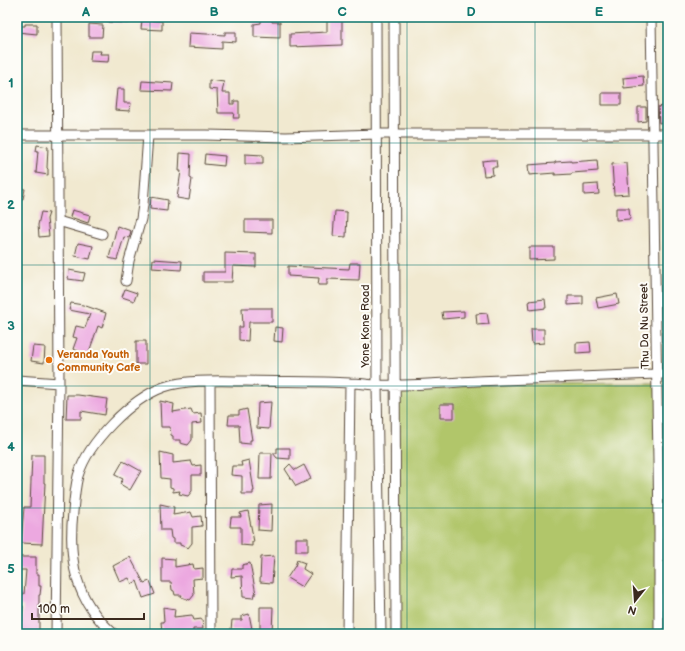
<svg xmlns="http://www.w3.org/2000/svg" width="685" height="651" viewBox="0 0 685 651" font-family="'Balsamiq Sans',sans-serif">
<rect width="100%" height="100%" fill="#fdfcf7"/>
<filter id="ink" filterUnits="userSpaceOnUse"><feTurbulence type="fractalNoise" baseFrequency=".025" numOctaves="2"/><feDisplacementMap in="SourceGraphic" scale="8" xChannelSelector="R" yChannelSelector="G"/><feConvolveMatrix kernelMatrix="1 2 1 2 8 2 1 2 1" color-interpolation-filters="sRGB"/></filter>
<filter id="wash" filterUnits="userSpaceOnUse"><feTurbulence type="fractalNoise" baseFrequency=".012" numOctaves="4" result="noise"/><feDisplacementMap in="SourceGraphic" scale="16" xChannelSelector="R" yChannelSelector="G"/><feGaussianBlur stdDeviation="0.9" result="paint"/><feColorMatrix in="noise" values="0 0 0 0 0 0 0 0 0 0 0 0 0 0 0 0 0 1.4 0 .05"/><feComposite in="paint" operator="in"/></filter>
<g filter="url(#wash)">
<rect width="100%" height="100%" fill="#f1e9d0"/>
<path fill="#b1c66a" stroke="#767844" d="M658,383L659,634H396L394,385Z"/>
<g id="blocks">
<path fill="#eca8e0" d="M108,17H129V23L108,22Z
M261,17H272V22H280V38L254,37V24L261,23Z
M327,17H342V45L290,47V34L327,32Z
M142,20L162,21V30L141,29Z
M25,24H37V34L17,32V26H25Z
M89,24L103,25L102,37H89Z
M225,32H236V42L222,41V49L188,47L189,33L225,35Z
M91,51H101L100,54H109L108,62L90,61Z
M643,76L644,86L624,88L623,78Z
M209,80L224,82L222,93H230V104H234V101H239V118H233L234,113H218L217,90L209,89Z
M142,81L173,83L172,91L141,90Z
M117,89H124V103H131L130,111L115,110Z
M602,93H621V105H602Z
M668,105V121L659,123L658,107Z
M638,107H646V121L638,122Z
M37,145L48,147L47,168L48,169V175L36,173L38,151H36Z
M180,153L191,154L190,178L192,179L189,200L177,198L181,171H179Z
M205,154L225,156L224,166L204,164Z
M245,154L263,155V164H245Z
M491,160H496L497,167H492L493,175L484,176L482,161Z
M597,160L598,171L572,173V174L555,175V173L529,175L528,165L555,163V162L571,161V162Z
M627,163L629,194L614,195L612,164Z
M598,184L599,194L584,195V185Z
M17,188L25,189L23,199L17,198Z
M151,197L168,200L167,211L150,209Z
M616,208H629L630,219L616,220Z
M72,210L90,215L88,223L70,217Z
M335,211L347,212L346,237L333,236Z
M41,212L49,213L47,219L49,236L39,237L38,225Z
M245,220H272V233L245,232Z
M117,226L131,231L129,238L124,237L117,260L109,258Z
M78,243L93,246L90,259L75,256Z
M529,247H554V259L529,260Z
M225,253L256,254V267L233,266L232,282H203V272H225Z
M153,259L182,261L181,270L152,268Z
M350,263H360L359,280L327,279V285H318L319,278L288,276V266L349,269Z
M69,270L85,273L83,281L68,279Z
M125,289L137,293L134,301L122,297Z
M617,294L619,304L598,308L596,298Z
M568,296H583V304L568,305Z
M545,299L546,308L530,310L529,301Z
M71,303L83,305L106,313L102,328L98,326L88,355L73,349L77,338L73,337L76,326L85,328L90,314L69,310Z
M242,308H272V322H249L248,341L239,340V327H243Z
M464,311V317L443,319L442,312Z
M487,313L489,324L477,325L476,314Z
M275,327L283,328L282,342L274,341Z
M531,329H544V343L532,344Z
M136,341H146V364H136Z
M590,342L591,352L576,353V343Z
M33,346L45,347L44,363L31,361Z
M67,395H78L107,399L105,415L81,411V419H66Z
M160,401L174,404L173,412L191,409L193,414L201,413L202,423L192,424V440L188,445L180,443V440H173V436L171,435L170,427H161Z
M271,402L269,429L257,428L258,403Z
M440,404H454V418H440Z
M247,409L252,440H250V444L240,443L239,425H228L229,415H239V411Z
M277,448H290V459L277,458L273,453H277Z
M160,452L173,455V463L191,461L193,466L201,465V475H192V491L188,496L179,494L180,491L173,492V488L170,487V479L161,478Z
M260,453H272L271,479H259Z
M32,455H44V483H45L42,544L21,543L24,507H30Z
M249,460L254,491H253V494H242V476L231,475L232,466H242L241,462Z
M123,461L141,471L130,490L120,484L123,479L115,475Z
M290,464L295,470L304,465L311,479L296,486L285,469Z
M160,504L174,507L173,515L191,512L193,517L201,516L202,526L192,527V543L188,548L180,545V543H173V539L171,538L170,530H161Z
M272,504L271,531L258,530L259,505Z
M248,511L254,542H252V546L241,545V527H230L231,517H241L240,513Z
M296,538H308V551H296Z
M274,556L272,583L260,582L261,557Z
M19,557H36V574H39V586H41L40,595H39V634H24V631H17V621H22L23,606H17V594H24L26,570H19Z
M130,557L144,583L150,581L155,594L143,598L137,581L132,584L129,578L120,582L113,566Z
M162,558L175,559V567L193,564L194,569L203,568V578L193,579L194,595L190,600L181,597L182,595H175L174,591L172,590L171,582H162Z
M297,560L305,563L303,569L311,574L302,587L287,578L295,566Z
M250,563L256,594H254L253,598L243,597L242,576L231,577L232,569H242V565Z
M163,607L175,609L174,617L192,615L194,620L202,619L203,629H193V634H171V633L162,632L161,622H164Z
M260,607H273L272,633H260Z
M249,614L253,634H242V630H231L232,620H242V616Z"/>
</g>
</g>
<g filter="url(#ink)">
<use href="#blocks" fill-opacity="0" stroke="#564739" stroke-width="1"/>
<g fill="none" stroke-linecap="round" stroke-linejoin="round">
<defs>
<path id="minor" d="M376,17L377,385L381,634
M394,17L396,634
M651,17L659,525V634
M17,135H206L286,137L377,134H668
M58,221L102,234
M126,281L129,261L141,219L143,205L148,135
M17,380L59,383
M210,381L211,634
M56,634L59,383L57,17
M114,634C75,601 68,560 73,512C74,500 75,488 78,476C88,442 131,399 164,387C188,379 222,381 247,381C281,382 316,381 350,383C360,383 369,385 378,385C411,386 444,383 477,381C537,379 597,376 656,374H668
M347,634L350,383"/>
</defs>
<use href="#minor" stroke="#564739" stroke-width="11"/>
<use href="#minor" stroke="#fff" stroke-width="9"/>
</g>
</g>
<path fill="none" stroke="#0f766e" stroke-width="1" stroke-opacity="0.55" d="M150,17V634M278,17V634M407,17V634M535,17V634M17,143H668M17,265H668M17,386H668M17,508H668"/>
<circle fill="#e8710a" stroke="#fdfcf7" stroke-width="1.5" cx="49" cy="360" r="4"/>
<g text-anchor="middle" stroke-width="4" stroke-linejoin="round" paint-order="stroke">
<g font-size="11" fill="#3b2a1e" stroke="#fdfcf7">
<text transform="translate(365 326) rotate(-90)" y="4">Yone Kone Road</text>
<text transform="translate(644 326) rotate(-91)" y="4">Thu Da Nu Street</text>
</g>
<g font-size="11" font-weight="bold" fill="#c56008" stroke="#fdfcf7" text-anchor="start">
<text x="57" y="358">Veranda Youth<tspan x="57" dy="13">Community Cafe</tspan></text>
</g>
</g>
<rect width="685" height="651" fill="none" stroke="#fdfcf7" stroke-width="44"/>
<g transform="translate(635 601) rotate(197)" stroke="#fdfcf7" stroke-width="3" paint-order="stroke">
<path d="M0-3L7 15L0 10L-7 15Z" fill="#3b2a1e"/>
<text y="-6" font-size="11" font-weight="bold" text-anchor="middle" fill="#3b2a1e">N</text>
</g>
<path d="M32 613v6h112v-6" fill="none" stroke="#3b2a1e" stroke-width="2"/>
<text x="38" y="613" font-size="12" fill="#3b2a1e" stroke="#fdfcf7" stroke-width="3" paint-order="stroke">100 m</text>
<rect x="22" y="22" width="641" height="607" fill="none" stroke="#0f766e" stroke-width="1.5"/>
<g font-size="13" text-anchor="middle" font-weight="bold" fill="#0f766e">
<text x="86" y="16">A</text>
<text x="214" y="16">B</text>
<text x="342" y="16">C</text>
<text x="471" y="16">D</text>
<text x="599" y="16">E</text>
<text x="11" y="87">1</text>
<text x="11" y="209">2</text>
<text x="11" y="330">3</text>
<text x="11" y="451">4</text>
<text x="11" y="573">5</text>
</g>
</svg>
